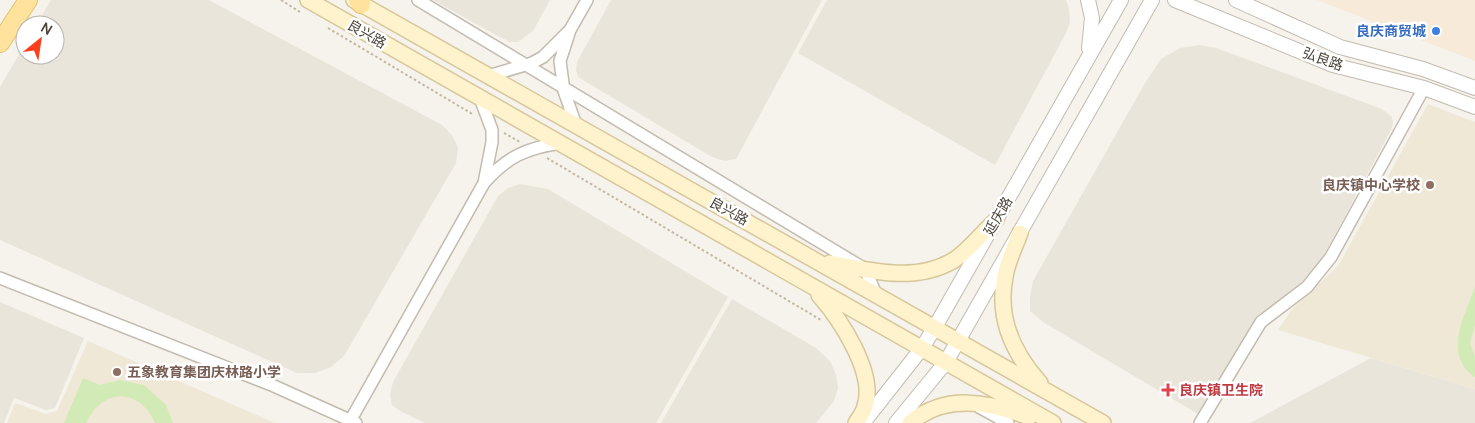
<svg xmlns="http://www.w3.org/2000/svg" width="1475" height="423" viewBox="0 0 1475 423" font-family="Manrope,'Noto Sans SC',sans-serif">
<rect width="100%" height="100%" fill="#f6f3ec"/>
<path fill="#eae5da" d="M51,0H209L442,125L452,135L458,148L456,163L344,356L331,367L315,373H297L0,240V87L25,44V55H55V25H36Z
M433,0H550L533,31L518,42H510L496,35Z
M611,0H822L742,148L736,159L725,161L712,157L578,77L576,70L577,62Z
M827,0H1066L1069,9L1070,22L1066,33L995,165L798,53Z
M1199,45L1216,48L1382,109L1392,117L1393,122L1392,128L1316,270L1305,283L1258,315L1198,414L1043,322L1030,311V297L1033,281L1145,83L1161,59L1180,48Z
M520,184L548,189L728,297L656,423H425L400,411L392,405L390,395L393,382L498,196L508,188Z
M732,299L816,348L830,361L836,375L838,388L834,401L816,423H661Z
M0,302L84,338L55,408L46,410L14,398L4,423H0Z
M1371,358L1475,389V423H1250Z"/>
<path fill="#f7ead8" d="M1317,0H1475V61Z"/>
<path fill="#efe8d6" d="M1428,104L1475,122V389L1278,330L1292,309L1338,266Z
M88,341L275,423H7L15,403L46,414L57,411Z"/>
<path fill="#d2eab5" d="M1475,287V324L1470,343L1475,357V377C1442,355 1465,315 1475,287Z
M83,378L100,385L120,380L144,385L166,405L173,423H155C139,387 102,388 86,423H64Z"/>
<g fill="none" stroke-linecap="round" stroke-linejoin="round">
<defs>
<path id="minor" d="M418,0L865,269L876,294
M570,30L587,0
M488,76L532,63L543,57L570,30L560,61L564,91L576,125
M480,98L492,130V142L484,183C507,157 526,148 561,143
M0,278L274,386L356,423
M979,407L1008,423
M349,423L484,183
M1200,423L1261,322L1307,287L1331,257L1424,88"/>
<path id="tertiary" d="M1088,0L1092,18L1089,48
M1175,0L1333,65L1424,88L1475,107
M1236,0L1340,47L1423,69L1475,88
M863,423L922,348L935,327L1121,0
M896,423L946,362L1152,0"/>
<path id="secondary" d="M308,0L1053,423
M354,0L1103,423
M1020,233C1015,247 1007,262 1005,277C997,317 1013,353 1040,383
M830,263C871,271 916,283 954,260C969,250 983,232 996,220
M819,295C840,319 876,373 865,406C864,412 859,418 856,423
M910,423C946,393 988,402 1029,417"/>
<path id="primary" d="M358,0L361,4
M0,43L28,0"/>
</defs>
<use href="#minor" stroke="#c2bbae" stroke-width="14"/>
<use href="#tertiary" stroke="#c2bbae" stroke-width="16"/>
<use href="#secondary" stroke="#d6c79b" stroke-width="18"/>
<use href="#primary" stroke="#e6c16a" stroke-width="20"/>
<path stroke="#c4b79f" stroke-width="2" stroke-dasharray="2.5 2.5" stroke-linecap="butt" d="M281,0L300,12
M328,28L474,115
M504,133L520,142
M547,158L821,320"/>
<use href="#minor" stroke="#fff" stroke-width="11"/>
<use href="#tertiary" stroke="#fff" stroke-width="14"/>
<use href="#secondary" stroke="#fff3cd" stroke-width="15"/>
<use href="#primary" stroke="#ffe39c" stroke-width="18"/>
</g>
<circle fill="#3f7fe0" stroke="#fff" stroke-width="2" cx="1436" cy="31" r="5"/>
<g fill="#8d6e63" stroke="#fff" stroke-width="2">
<circle cx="1430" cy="185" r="5"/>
<circle cx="117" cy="372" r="5"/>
</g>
<path fill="#e0444e" stroke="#fff" stroke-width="2" d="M1165.5 382.5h5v5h5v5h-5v5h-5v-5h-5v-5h5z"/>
<g text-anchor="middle" stroke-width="5" stroke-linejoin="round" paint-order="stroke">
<g font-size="14" font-weight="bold" fill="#366cbe" stroke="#fff" text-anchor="end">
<text x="1426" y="36">良庆商贸城</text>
</g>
<g font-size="14" fill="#4b4439" stroke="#fff">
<text transform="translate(367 34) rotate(30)" y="5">良兴路</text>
<text transform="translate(1323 59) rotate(20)" y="5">弘良路</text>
<text transform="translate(729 211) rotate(29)" y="5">良兴路</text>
<text transform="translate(998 216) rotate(-60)" y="5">延庆路</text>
</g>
<g font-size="14" font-weight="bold" fill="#785e54" stroke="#fff" text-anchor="end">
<text x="1420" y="190">良庆镇中心学校</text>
<text x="127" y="377" text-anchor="start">五象教育集团庆林路小学</text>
</g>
<g font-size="14" font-weight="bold" fill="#be3a42" stroke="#fff" text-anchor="start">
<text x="1179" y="395">良庆镇卫生院</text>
</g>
</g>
<g transform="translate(40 40) rotate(30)"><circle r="24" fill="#ffffff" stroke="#b7b4b0"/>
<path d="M0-4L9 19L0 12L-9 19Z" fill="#fc3f1d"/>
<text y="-8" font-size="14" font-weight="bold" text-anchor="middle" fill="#4b4439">N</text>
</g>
</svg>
